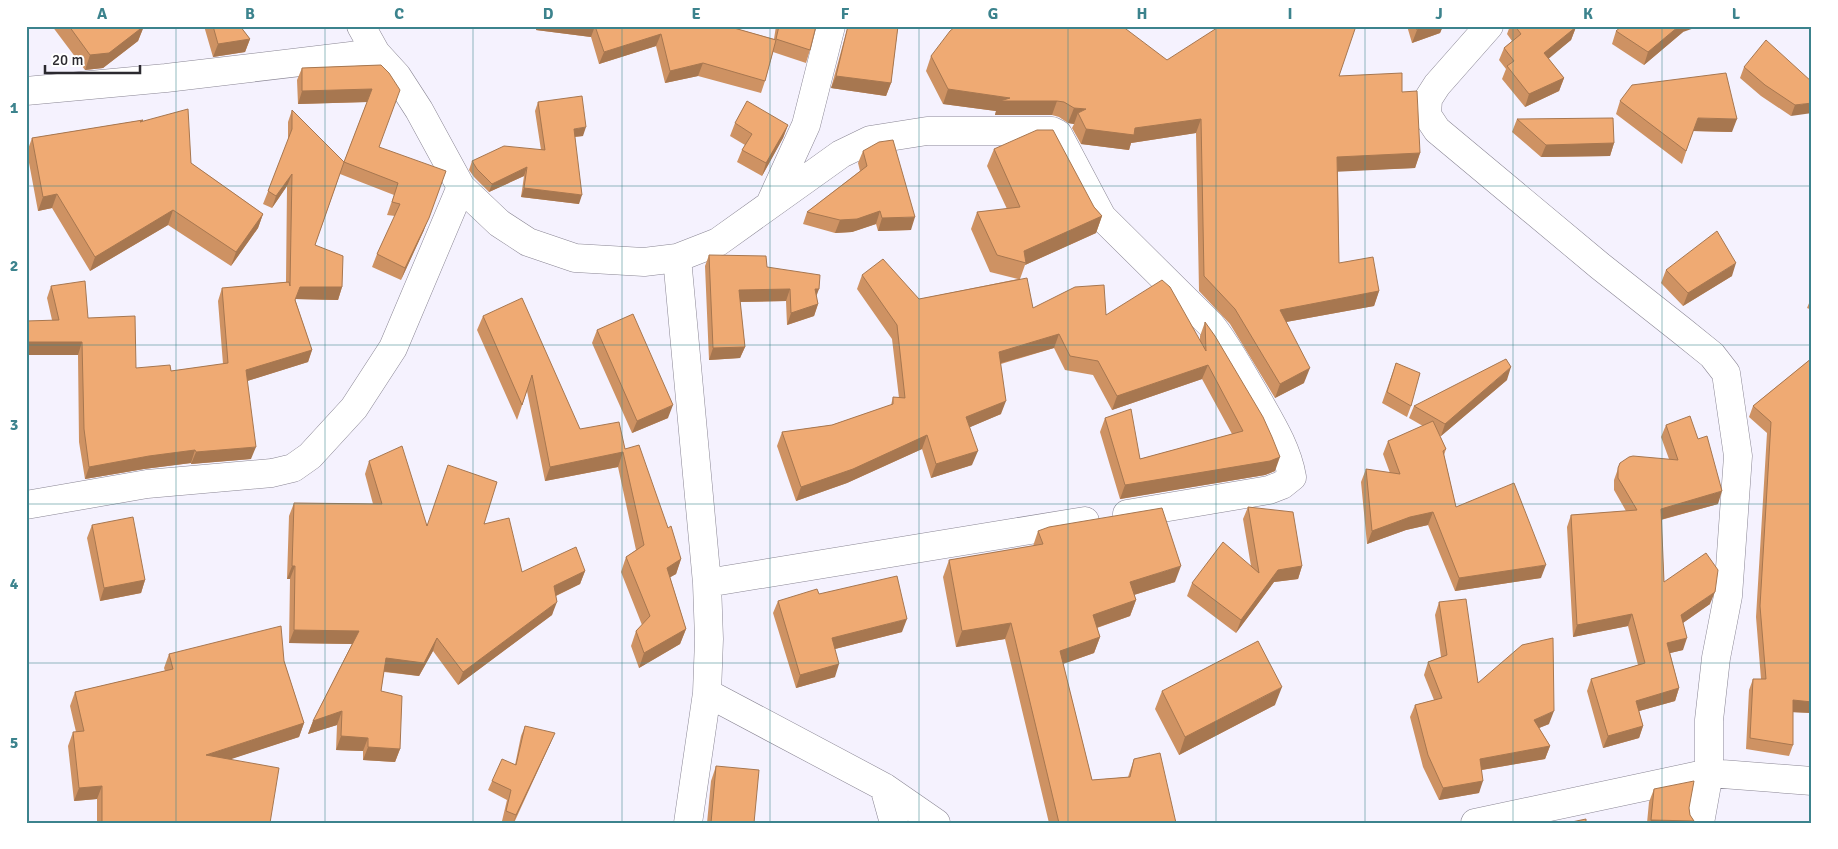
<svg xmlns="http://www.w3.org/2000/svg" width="1838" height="849" viewBox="0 0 1838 849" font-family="Signika,sans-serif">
<rect width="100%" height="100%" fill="#f5f2fe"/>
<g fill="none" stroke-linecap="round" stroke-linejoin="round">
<defs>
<path id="street" d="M361,26L376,53L397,76L419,110L461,187L499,223L528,242L575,258L644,262L677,258L718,242L841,154L870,140L927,131H1052L1058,134L1102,217L1211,325C1228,346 1240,370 1254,393C1269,420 1287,447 1292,477L1282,485L1269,490L1127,514
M1489,26L1437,85L1428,99L1427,115L1437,130L1600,266L1681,330L1712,355L1726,373L1738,456L1728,596L1716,658L1709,720V773L1700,823
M26,91L166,78L376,53
M770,204L806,125L831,26
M677,258L707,583L709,639L707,693L688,823
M26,505L147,484L272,473L293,468L310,456L354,408L393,348L461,187
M707,583L1085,521
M707,693L884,787L936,823
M884,787L894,823
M1475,823L1709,773L1812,781"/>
</defs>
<use href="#street" stroke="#8a8694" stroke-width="29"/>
<use href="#street" stroke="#fff" stroke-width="28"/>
</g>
<path fill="#ce9263" d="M52,26H144L138,41L103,68L85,70Z
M204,26H240L250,39L245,52L213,57Z
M536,26H727L774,39L776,26H816L810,50L806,63L773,52L765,81L761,93L698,76L665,83L656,46L599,64L591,37L536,30Z
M848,26H898L891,83L886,96L831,88Z
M1407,26H1443L1440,33L1412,43Z
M1510,26H1575L1576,27L1571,40L1548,58L1564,78L1559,91L1525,107L1502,79L1506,69L1499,60L1504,48L1512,41L1507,34Z
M1616,31L1683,32L1644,65L1612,44Z
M931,56L1167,60L1339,76L1402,92L1420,153L1415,168L1338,171L1339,263L1379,291L1374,306L1286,322L1304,383L1275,398L1230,324L1199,291L1196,133L1131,143L1129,150L1081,144L1072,128L1074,124L1068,123L1059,117L1052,115H995L996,111L943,104L926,71Z
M381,65L379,147L424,230L401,280L372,267L377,254L395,216L387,215L394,195L340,174L315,245L342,287L338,300L295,299L312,350L308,362L247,381L251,459L191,464V463L144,469L85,479L79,442L78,355L52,320L47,298L51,286L88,318L136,368L171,371L223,364L218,301L222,288L286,282L287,186L272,208L263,204L288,141V122L292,110L344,162L367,102L298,104L297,80L302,68Z
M1744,67L1812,82L1791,116L1761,96L1740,78Z
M1620,101L1732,132L1693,131L1682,164L1616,114Z
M538,102L583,136L575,137L579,204L521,197L524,176L489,192L474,177L469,170L472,161L541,150L535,111Z
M1517,119L1614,143L1610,156L1541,157L1512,132Z
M143,120L142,122L191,163L263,214L258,228L231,266L168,225L90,271L52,208L38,211L27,152L32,138Z
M735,123L788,125L783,138L762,176L737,162L742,150L745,145L730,136Z
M994,149L1094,207L1102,216L1096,233L1025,265L1020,279L1033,308L1106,315L1200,341V336L1205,322L1275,471L1265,475L1120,499L1100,432L1105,418L1140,459L1232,434L1202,379L1112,410L1093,375L1065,370L1054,348L1001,364V414L970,427L972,465L931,478L922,449L847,483L796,501L777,446L782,432L832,425L891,405L893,397L899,398L892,339L857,289L862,275L919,299L1018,279L990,272L971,229L977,212L1007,209L987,166Z
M863,151L911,230L878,231L876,224L852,232L835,233L803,224L807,212L860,171L858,163Z
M709,255L816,296L818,304L814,316L787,325L786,301L740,302L745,347L740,358L709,360L705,266Z
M1666,270L1732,276L1683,306L1661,283Z
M1812,296V310L1807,308Z
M483,316L580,429L625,449L668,528L681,559L676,574L670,577L686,629L680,644L639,668L631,646L636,631L642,625L621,572L626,557L636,550L618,467L545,481L527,391L517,420L477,330Z
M597,330L668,418L632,433L592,343Z
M1812,358V713L1793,712V745L1789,756L1746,749L1749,690L1753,679H1761L1756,617L1767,433L1749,417L1753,406Z
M1396,363L1411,406L1407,417L1382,403Z
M1507,380L1441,436H1440L1446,449L1444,455L1456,507L1541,578L1455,591L1428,525L1406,530L1367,544L1361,482L1366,469L1390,473L1383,454L1388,441L1423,426L1409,418L1414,406Z
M1666,425L1718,504L1661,520L1664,582L1710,604L1683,623V650L1670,653L1679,688L1675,701L1639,711L1643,726L1639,738L1603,748L1587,691L1591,679L1638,665L1628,626L1573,637L1567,527L1571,515L1626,511L1614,490V480L1620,463L1669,459L1661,437Z
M369,461L427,525L484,524L522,572L585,571L580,584L556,596L552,615L458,685L433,651L419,676L384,672L381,691L400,749L395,762L363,760V751L336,750L337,725L308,734L313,721L352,644L289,643L290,579H287L289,516L294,503L373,504L365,474Z
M1248,507L1302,566L1298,579L1274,582L1236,633L1187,596L1192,583L1251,566L1243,519Z
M92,525L145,580L141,593L100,601L87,538Z
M1038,531L1175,582L1134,595L1136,600L1130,616L1097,628L1100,637L1094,653L1063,664L1092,780L1128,777L1134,759L1176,823H1049L1005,639L956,647L943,577L949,560L1033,546Z
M819,594L902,632L835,649V677L796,688L773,613L778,601Z
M1439,602L1478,683L1549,724L1539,728L1550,746L1545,759L1482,770L1479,793L1439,800L1423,767L1410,717L1415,705L1434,700L1424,675L1428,662L1441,657L1435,615Z
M169,654L284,661L304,723L299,737L230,759L270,823H97V799L74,801L68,746L73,732H76L70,706L75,692L165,671L164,668Z
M1162,691L1275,705L1179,755L1155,709Z
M525,726L551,742L514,823H507L502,821L507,800L488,790L492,781L515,765L521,736Z
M716,766L754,823H707L711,781Z
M1654,789L1689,808L1690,815L1694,821L1693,823H1647L1649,802Z"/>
<path fill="#a77750" d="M144,26L138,41L103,68L85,70L90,55Z
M537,26H595L591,37L536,30Z
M1428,26H1443L1440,33L1412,43L1417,30Z
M1679,26H1700L1683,32L1644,65L1648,52Z
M1576,27L1571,40L1540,66L1544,53Z
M661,34L656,46L599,64L604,52Z
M250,39L245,52L213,57L218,44Z
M703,63L698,76L665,83L670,71Z
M836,76L891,83L886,96L831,88Z
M1564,78L1559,91L1525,107L1529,94Z
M372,89L367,102L298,104L302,91Z
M948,89L1010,98L1057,101L1052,115H995L996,111L943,104Z
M1812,103V113L1791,116L1795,105Z
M1074,108L1086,109L1078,113L1074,124L1068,123Z
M1698,118L1737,119L1732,132L1693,131Z
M1201,119L1196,133L1131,143L1129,150L1081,144L1086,129L1135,128Z
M788,125L783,138L762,176L766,163Z
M586,127L583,136L571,137L574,129Z
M1614,143L1610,156L1541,157L1546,145Z
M1420,153L1415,168L1332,172L1337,157Z
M527,167L524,176L489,192L492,184Z
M446,171L424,230L401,280L405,268Z
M292,174L287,186L272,208L276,196Z
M524,188L582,195L579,204L521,197Z
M57,194L52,208L38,211L43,197Z
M173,210L168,225L90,271L95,257Z
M880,211L876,224L852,232L835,233L840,220Z
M263,214L258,228L231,266L236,252Z
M1102,216L1096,233L1025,265L1026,263L1024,251Z
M915,217L911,230L878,231L882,218Z
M1736,263L1732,276L1683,306L1688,293Z
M300,287H342L338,300L295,299Z
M790,289L786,301L734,302L739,290Z
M815,289H819L815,300Z
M1379,291L1374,306L1275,324L1280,310Z
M818,304L814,316L787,325L791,313Z
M1059,334L1054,348L994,365L999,352Z
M26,342H82L78,355H26Z
M745,347L740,358L709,360L713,348Z
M312,350L308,362L241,383L246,370Z
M1208,365L1202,379L1112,410L1117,396Z
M1511,367L1507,380L1441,436L1445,424Z
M1310,368L1304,383L1275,398L1280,384Z
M1006,401L1001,414L961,431L966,417Z
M673,405L668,418L632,433L637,421Z
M927,435L922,449L847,483L796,501L801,487Z
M256,447L251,459L191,464L196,452Z
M195,450L191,463L144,469L85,479L89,467L149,456Z
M978,451L972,465L931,478L936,464Z
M623,452L618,467L545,481L550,467Z
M1280,457L1275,471L1265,475L1120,499L1125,485Z
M1722,491L1718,504L1656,521L1661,509Z
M1433,512L1428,525L1406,530L1367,544L1372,531L1410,517Z
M681,559L676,574L662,582L667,568Z
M1546,565L1541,578L1455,591L1459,578Z
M292,566H295L290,579H287Z
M1181,566L1175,582L1124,598L1130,582Z
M1302,566L1298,579L1274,582L1236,633L1241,620L1278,570Z
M585,571L580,584L549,599L554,586Z
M145,580L141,593L100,601L104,588Z
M1715,592L1710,604L1677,627L1681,615Z
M1136,600L1130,616L1087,631L1093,615Z
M557,602L552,615L458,685L463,672Z
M1632,614L1628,626L1573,637L1577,625Z
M907,619L902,632L827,651L832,638Z
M1011,623L1005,639L956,647L962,631Z
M686,629L680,644L639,668L644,653Z
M294,630L359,631L354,644L289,643Z
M1100,637L1094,653L1054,667L1060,651Z
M437,638L433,651L419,676L381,671L386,658Z
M1687,638L1683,650L1662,655L1667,643Z
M839,664L835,677L796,688L800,675Z
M1282,687L1275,705L1179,755L1185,737Z
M1679,688L1675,701L1632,713L1636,701Z
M1793,700L1812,702V713L1789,712Z
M342,711L337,725L308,734L313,721Z
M1554,711L1549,724L1529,732L1534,720Z
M304,723L299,737L201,769L206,755Z
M1643,726L1639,738L1603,748L1608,736Z
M555,733L551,742L513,823L516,815Z
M341,736L368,738L363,751L336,750Z
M1550,746L1545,759L1475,771L1480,759Z
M368,747L400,749L395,762L363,760Z
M1483,781L1479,793L1439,800L1443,788Z
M102,786L97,799L74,801L79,788Z
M1651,820L1694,821L1693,823H1650Z"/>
<path fill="#efaa73" stroke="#a77750" d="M69,26H144L109,53L90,55Z
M213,26H240L250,39L218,44Z
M595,26H727L776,40L765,81L703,63L670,71L661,34L604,52Z
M779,26H816L810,50L776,39Z
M848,26H898L891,83L836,76Z
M956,26H1122L1167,60L1220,26H1356L1339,76L1402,73V92L1417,91L1420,153L1337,157L1339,263L1373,257L1379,291L1280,310L1310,368L1280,384L1235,309L1204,276L1201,119L1135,128L1134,135L1086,129L1078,113L1086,109L1074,108L1064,102L1057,101H1000L1010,98L948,89L931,56L950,31Z
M1416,26H1428L1417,30Z
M1515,26H1575L1576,27L1544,53L1564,78L1529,94L1507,66L1514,61L1504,48L1521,34Z
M1622,26H1679L1648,52L1616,31Z
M1766,40L1812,82V103L1795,105L1765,85L1744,67Z
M381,65L389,73L400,90L379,147L446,171L429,218L405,268L377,254L400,204L392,202L398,183L344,162L372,89L302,91V68Z
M1726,73L1737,119L1698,118L1686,151L1620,101L1632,85Z
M582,96L586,127L574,129L582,195L524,188L527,167L492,184L477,169L472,161L504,146L545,150L538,102Z
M747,101L788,125L766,163L742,150L752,134L735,123Z
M188,109L191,163L263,214L236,252L173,210L95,257L57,194L43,197L32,138L143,120L140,122Z
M292,110L344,162L315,245L343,256L342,287H300L295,300L312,350L246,370L256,447L196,452L195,450L149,456L89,467L84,429L82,342H26V321L59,320L51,286L85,281L88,318L135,316L136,368L170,365L171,371L228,363L222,288L289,282L290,286L292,174L276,196L268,191L292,129Z
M1613,118L1614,143L1546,145L1517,119Z
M1037,130H1053L1094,207L1102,216L1024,251L1026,263L997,255L977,212L1020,207L994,149Z
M893,140L915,217L882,218L880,211L857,219L840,220L807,212L867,166L863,151L879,142Z
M1717,231L1736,263L1688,293L1666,270Z
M709,255L766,256L767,267L820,275L819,289H815L818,304L791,313L790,289L739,290L745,347L713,348Z
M883,259L919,299L1027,278L1033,308L1075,287L1104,285L1106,315L1162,280L1170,287L1206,351L1205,322L1215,336L1263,417L1272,437L1280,457L1270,461L1125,485L1105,418L1131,409L1140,459L1243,431L1208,365L1117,396L1098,361L1070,356L1059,334L999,352L1006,401L966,417L978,451L936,464L927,435L853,469L801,487L782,432L832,425L893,404V397L905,398L897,325L862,275Z
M522,298L580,429L619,422L625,449L639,445L668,528L671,526L681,559L667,568L686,629L644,653L636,631L650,616L626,557L644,545L623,452L550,467L532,375L522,405L483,316Z
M633,314L673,405L637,421L597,330Z
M1812,358V702L1793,700V745L1750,738L1753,679H1766L1760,606L1771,422L1753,406Z
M1506,359L1511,367L1445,424L1414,406Z
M1396,363L1420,373L1411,406L1387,392Z
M1690,416L1698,439L1707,436L1722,491L1661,509L1664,582L1706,553L1718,570L1715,592L1681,615L1687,638L1667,643L1679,688L1636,701L1643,726L1608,736L1591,679L1645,663L1632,614L1577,625L1571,515L1637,510L1618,478V468L1620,463L1629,457L1633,456L1678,460L1666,425Z
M1433,421L1446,449L1443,451L1456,507L1514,483L1546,565L1459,578L1433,512L1410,517L1372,531L1366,469L1400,474L1388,441Z
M402,446L427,526L448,465L497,482L484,524L509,518L522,572L576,547L585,571L554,586L557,602L463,672L437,638L424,663L386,658L381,691L402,696L400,749L368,747V738L341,736L342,711L313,721L359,631L294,630L295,566H292L294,503L382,504L369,461Z
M1248,507L1293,512L1302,566L1278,570L1241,620L1192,583L1223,542L1259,573Z
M1162,508L1181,566L1130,582L1136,600L1093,615L1100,637L1060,651L1092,780L1130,777L1134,759L1160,753L1176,823H1059L1011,623L962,631L949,560L1043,544L1038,531L1049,527Z
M133,517L145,580L104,588L92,525Z
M897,576L907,619L832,638L839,664L800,675L778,601L817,589L819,594Z
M1466,599L1478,683L1522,645L1553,638L1554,711L1534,720L1550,746L1480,759L1483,781L1443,788L1428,755L1415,705L1442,698L1428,662L1447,655L1439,602Z
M281,626L284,661L304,723L206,755L279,768L270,823H102V786L79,788L73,732L84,731L75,692L173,669L169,654Z
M1258,641L1282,687L1185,737L1162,691Z
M525,726L555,733L516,815L506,811L511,790L492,781L502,759L516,765Z
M716,766L759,770L754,823H711Z
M1694,781L1689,808L1690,815L1694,821L1651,820L1654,789Z
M1586,819V823H1567Z"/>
<path fill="none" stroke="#3c838d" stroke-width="1" stroke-opacity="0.55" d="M176,26V823M325,26V823M473,26V823M622,26V823M770,26V823M919,26V823M1068,26V823M1216,26V823M1365,26V823M1513,26V823M1662,26V823M26,186H1812M26,345H1812M26,504H1812M26,663H1812"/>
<rect width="1838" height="849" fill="none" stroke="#ffffff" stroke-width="55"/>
<path d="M45 65v8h95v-8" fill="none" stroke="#2b292f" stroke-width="2.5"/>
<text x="52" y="65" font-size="15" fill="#2b292f" stroke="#ffffff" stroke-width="4" paint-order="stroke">20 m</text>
<rect x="28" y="28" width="1782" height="794" fill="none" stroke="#3c838d" stroke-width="2"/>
<g font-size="16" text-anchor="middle" font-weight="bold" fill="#3c838d">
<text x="102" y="19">A</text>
<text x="250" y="19">B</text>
<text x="399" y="19">C</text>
<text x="548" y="19">D</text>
<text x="696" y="19">E</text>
<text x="845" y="19">F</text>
<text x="993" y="19">G</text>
<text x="1142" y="19">H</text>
<text x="1290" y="19">I</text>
<text x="1439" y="19">J</text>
<text x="1588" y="19">K</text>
<text x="1736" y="19">L</text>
<text x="14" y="113">1</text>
<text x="14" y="271">2</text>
<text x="14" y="430">3</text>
<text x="14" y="589">4</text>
<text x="14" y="748">5</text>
</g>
</svg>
